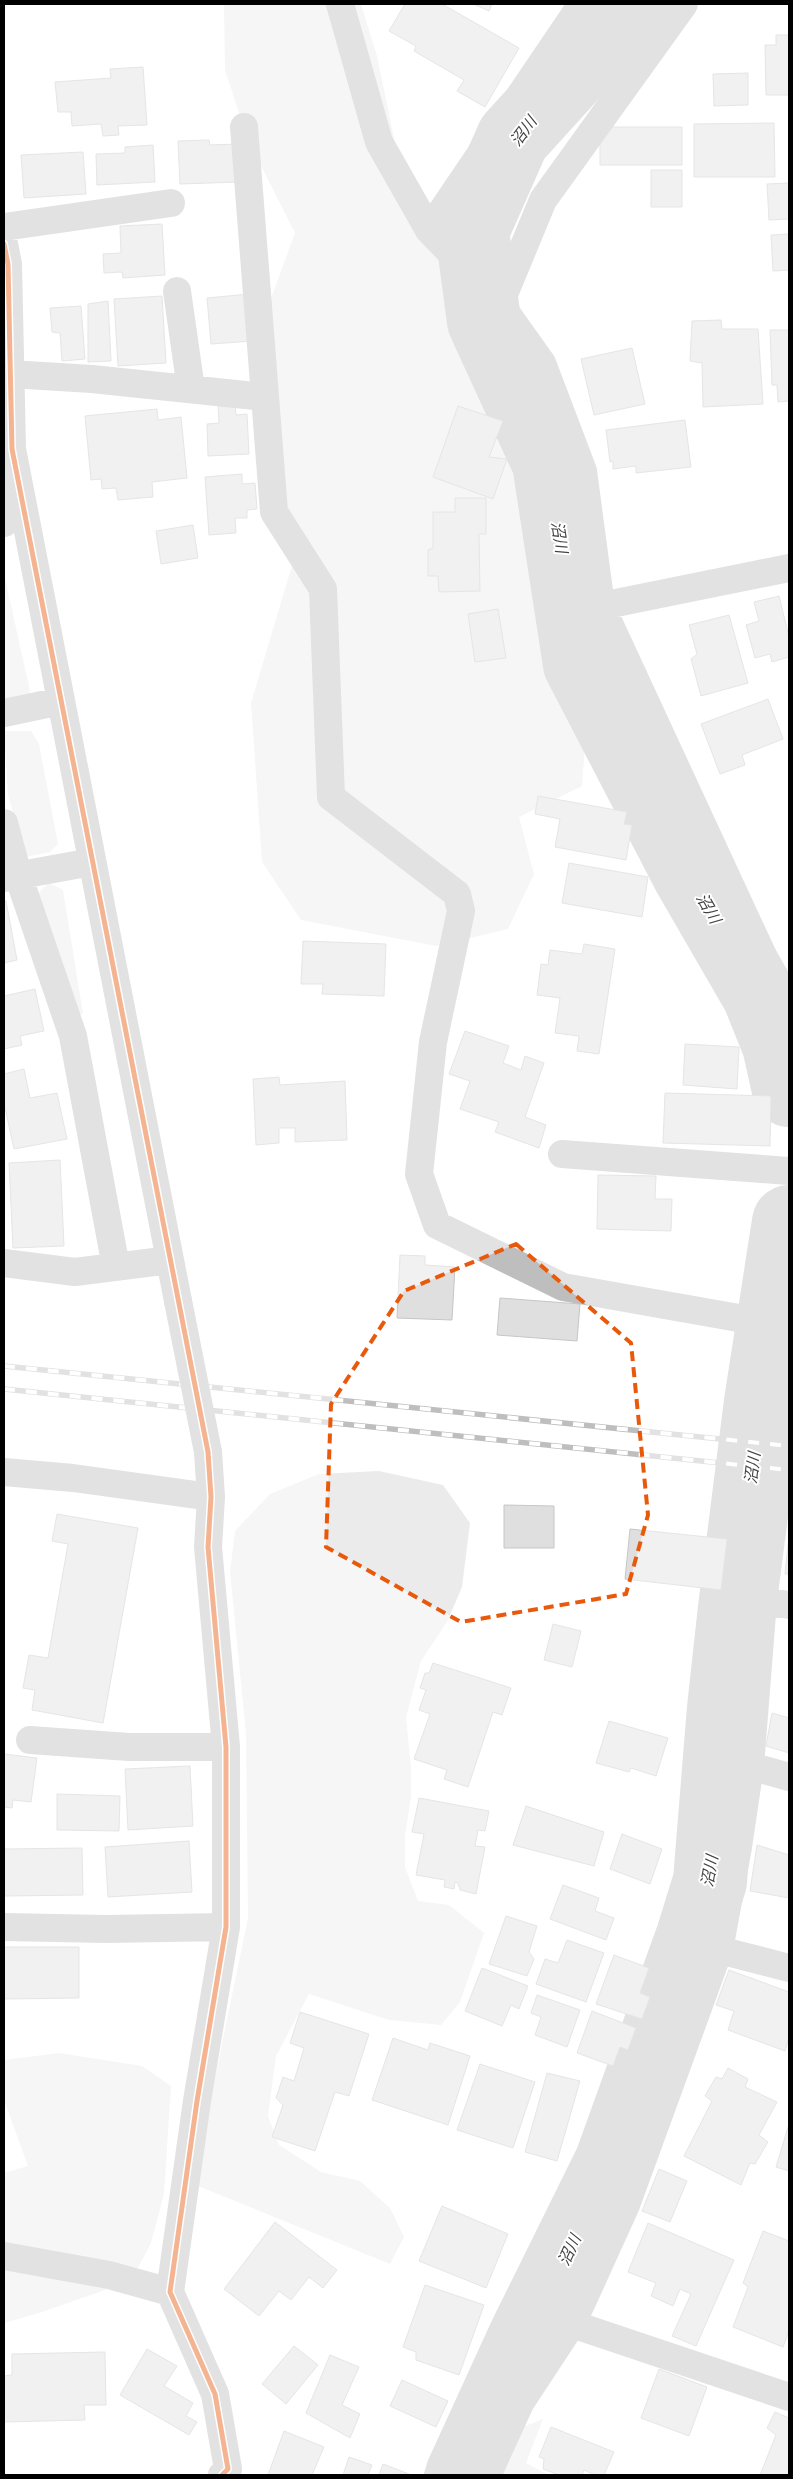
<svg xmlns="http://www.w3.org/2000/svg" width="793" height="2479" viewBox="0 0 793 2479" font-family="'Noto Sans','Noto Sans JP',sans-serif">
<rect width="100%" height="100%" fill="#fff"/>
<path fill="#ebebeb" d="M224,4H361L377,56L404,186L456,297L497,349L501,440L535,537L540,628L586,733L582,786L519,817L534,874L508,929L436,946L301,920L262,862L251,703L296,552L251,353L295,233L248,140L225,70Z
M4,574L30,691L26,701L4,700Z
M4,731H31L39,744L58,844L50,852L26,857L8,795Z
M49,883L63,890L83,1014L74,1015L37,894Z
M379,1471L443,1485L470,1523L462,1587L447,1622L421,1661L406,1717L411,1768V1796L405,1836V1867L418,1901L449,1905L484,1933L460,2002L441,2025L389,2020L309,1994L276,2056L268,2116L279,2145L321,2172L360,2181L390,2208L404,2237L390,2264L193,2184L248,1918L246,1733L230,1572L235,1531L270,1494L319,1474Z
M59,2053L142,2066L171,2086L164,2194L151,2243L131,2281L39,2313L4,2323V2173L28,2166L4,2100V2060Z
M543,2419L526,2463L549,2475H477L485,2457L502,2435Z"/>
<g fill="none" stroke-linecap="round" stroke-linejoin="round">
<path stroke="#bebebe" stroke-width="74" d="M635,4L513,138L472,231L484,321L549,463L580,664L689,874L759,995L779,1045L789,1090
M462,2475L526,2335L611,2163L693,1936L710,1881L724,1708L735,1608L761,1402L789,1222"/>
</g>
<path fill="#dfdfdf" stroke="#c6c6c6" d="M405,4H442L519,48L485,107L457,91L464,80L414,51L416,46L389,31Z
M473,4H492L489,11Z
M776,35H789V95H766L765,45H776Z
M143,67L147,125L118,126L119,135L103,136L101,124L72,126L71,112H58L55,82L111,78L110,69Z
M748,73V105L714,106L713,74Z
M774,123L775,177H694V124Z
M600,127H682V165H600Z
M209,140L210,145L238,144L239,182L180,184L178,141Z
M153,145L155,182L97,185L96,154L125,153V147Z
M83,152L86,194L24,198L21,155Z
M651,170H682V207H651Z
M789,183V219L769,220L767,184Z
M162,224L165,275L123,278L122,272L104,273L103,254L121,253L120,226Z
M789,234V270L773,271L771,235Z
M249,294L253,341L211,344L207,298Z
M162,296L166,363L118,366L114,299Z
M108,301L111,361L88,362V304Z
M81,306L85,359L62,361L60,333L52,332L50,308Z
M721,320L722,329H758L763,404L703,407L702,363L690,361L692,321Z
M770,330H789V401L778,402L777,385H772Z
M632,348L645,404L594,415L581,359Z
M235,404L236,415L247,414L249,454L208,456L207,424L219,423L218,405Z
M458,406L503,421L489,457L507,459L493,499L433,477Z
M157,409L158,420L181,417L187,478L152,482L153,497L118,500L116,488L102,489L101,479L91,480L85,416Z
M685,420L691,467L636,473V466L613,469V461L610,462L606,430Z
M242,474V484L255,483L257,509L247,510V518H235L236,533L209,535L205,477Z
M455,498H486V534H479L480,591L439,592L438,576H428V550L433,548V512H455Z
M193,525L198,558L161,564L156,531Z
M779,596L789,637V657L772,662L770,654L755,658L746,625L759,621L754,602Z
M498,609L506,658L475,662L468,614Z
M729,615L748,683L701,696L691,659L697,654L689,625Z
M768,699L783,739L742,755L745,765L720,774L701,724Z
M538,796L627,812L624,824L632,825L626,860L555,847L560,819L535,814Z
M569,863L648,877L642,917L562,903Z
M4,901H6L17,960L4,963Z
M303,941L386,944L384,996L322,994L323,984H301Z
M584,944L615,949L599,1054L577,1051L579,1036L555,1033L560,998L537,995L541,964L548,965L550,950L582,954Z
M35,989L44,1031L20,1036L22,1045L4,1049V996Z
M465,1031L509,1046L503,1063L521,1070L525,1056L544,1063L525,1117L546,1125L539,1148L495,1132L499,1122L460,1109L470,1081L449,1074Z
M685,1044L739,1047L737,1089L683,1085Z
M24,1069L30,1098L57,1093L67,1139L14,1149L4,1103V1074Z
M279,1077L280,1085L345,1081L347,1140L295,1142V1128H279V1143L256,1145L253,1079Z
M665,1093L771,1096L770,1146L663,1143Z
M60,1160L64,1246L13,1248L9,1163Z
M598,1175L656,1176L655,1199H672L671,1231L597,1229Z
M400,1255L425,1256V1265L455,1267L452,1320L397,1318Z
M500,1298L580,1304L577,1341L497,1335Z
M504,1505L554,1506V1548H504Z
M57,1514L138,1528L103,1723L32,1710L35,1690L23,1688L29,1655L48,1658L68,1544L52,1541Z
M630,1529L727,1539L721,1590L625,1579Z
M789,1536V1574H785Z
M553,1624L581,1631L572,1667L544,1660Z
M433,1663L511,1688L502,1715L493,1712L468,1787L444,1779L447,1770L414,1759L430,1714L419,1710L426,1690L420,1688L425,1673H429Z
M772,1713L789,1718V1753L766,1746Z
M609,1721L668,1738L656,1776L631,1768L629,1772L596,1763Z
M4,1754L37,1758L31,1802L13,1800L12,1808L4,1807Z
M190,1766L193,1826L128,1830L125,1769Z
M57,1794L120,1796L119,1831L57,1830Z
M419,1798L489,1811L485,1831L478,1830L475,1846L485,1847L476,1894L460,1890L458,1883L455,1882L454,1889L444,1887L445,1880L416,1875L424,1834L412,1832Z
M526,1806L604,1832L594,1866L513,1845Z
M622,1834L662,1849L650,1884L610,1869Z
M189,1841L192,1892L108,1897L105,1847Z
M757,1845L789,1855V1898L750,1891Z
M82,1848L83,1895L4,1896V1849Z
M563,1885L599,1898L595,1911L614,1918L606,1940L550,1919Z
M506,1916L537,1926L529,1952L534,1959L527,1976L489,1964Z
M567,1940L604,1953L586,2002L536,1984L545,1959L558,1963Z
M4,1947H79V1998L4,1999Z
M614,1955L649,1968L640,1993L650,1997L642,2019L596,2004Z
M482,1968L528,1986L519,2009L511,2005L502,2026L465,2011Z
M729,1970L789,1992V2038L785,2051L728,2030L734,2011L716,2005Z
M537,1995L580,2010L567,2047L535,2035L541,2017L531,2013Z
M592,2011L636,2028L628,2050L620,2047L613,2066L577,2053Z
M300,2012L369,2034L349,2096L335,2092L315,2151L272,2137L283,2105L276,2098L283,2077L294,2081L304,2048L290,2043Z
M393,2038L428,2050L430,2043L470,2056L448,2125L372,2100Z
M480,2064L535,2082L513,2148L457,2130Z
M728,2068L748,2079L745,2087L777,2102L759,2135L768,2142L755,2164L750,2163L741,2185L684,2156L712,2101L705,2096L716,2077L722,2079Z
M547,2073L580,2081L557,2161L525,2152Z
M789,2124V2171L776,2167Z
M659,2169L687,2181L670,2222L642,2211Z
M442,2206L508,2234L486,2288L419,2261Z
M275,2222L337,2270L323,2288L309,2277L291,2300L279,2291L259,2316L224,2289Z
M648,2223L734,2260L696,2346L672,2336L691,2294L680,2289L673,2306L651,2296L656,2283L628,2272Z
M763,2231L789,2241V2331L783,2347L733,2327L748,2287L743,2283Z
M425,2285L484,2305L459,2375L416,2360V2352L403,2347Z
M294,2346L318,2365L286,2404L262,2384Z
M147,2349L177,2366L164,2386L193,2403L186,2416L197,2422L189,2435L120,2395Z
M105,2352L106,2405H84L85,2420L4,2422V2376L12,2375V2354Z
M330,2355L359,2367L342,2405L360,2414L350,2438L306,2413Z
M659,2369L707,2387L689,2436L641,2418Z
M402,2380L448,2401L436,2427L390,2406Z
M775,2412L789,2418V2475H760L776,2435L767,2428Z
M551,2427L614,2452L604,2475H595L584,2470L582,2475H559L543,2469L544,2459L539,2457Z
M284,2431L324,2447L312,2475H268Z
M349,2457L372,2465L368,2475H343Z
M383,2464L409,2474L379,2475Z"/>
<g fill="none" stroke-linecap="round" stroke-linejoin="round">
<path stroke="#bebebe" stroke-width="28" d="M340,4L379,142L429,230L500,304L542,363L583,471L601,606L789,1012
M244,127L274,512L323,589L331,797L457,894L461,911L433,1042L419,1174L437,1225L563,1287L789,1327
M4,227L171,203
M429,230L582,4
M4,244L8,264L12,449L178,1301
M177,291L191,389
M500,304L543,200L684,4
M10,374L92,379L265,397
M4,523L17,482
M601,606L789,568
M4,713L61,701
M4,823L18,875L73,1036L116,1267
M4,878L92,862
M562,1154L789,1171
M4,1263L75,1272L170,1260
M208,1452L211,1497L208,1547L226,1747V1927L197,2101L170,2292L215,2394L228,2469L222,2475
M4,1472L73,1478L211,1497
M763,1601L789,1605
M30,1740L129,1747H226
M750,1766L789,1777
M4,1927L106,1929L226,1927
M719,1950L789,1968
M4,2256L109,2275L170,2292
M572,2324L789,2397
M438,2475L457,2432L522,2400L572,2324L626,2205L719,1950L738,1847L750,1766L763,1601L789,1401"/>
<defs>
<path id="rail" d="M4,1366L789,1446
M4,1389L789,1470"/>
</defs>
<use href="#rail" stroke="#bebebe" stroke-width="5.5"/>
<use href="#rail" stroke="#fff" stroke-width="4" stroke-dasharray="11" stroke-linecap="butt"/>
<path stroke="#bebebe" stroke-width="28" d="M178,1301L208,1452"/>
<defs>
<path id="cycleway" d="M4,244L8,264L12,449L208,1452L211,1497L208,1547L226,1747V1927L197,2101L170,2292L215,2394L228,2469L222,2475"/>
</defs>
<use href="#cycleway" stroke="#fff" stroke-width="8"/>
<use href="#cycleway" stroke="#e8590c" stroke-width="5"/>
</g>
<path d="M0 0H793V2479H0ZM516,1244L631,1343L648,1515L626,1594L461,1622L326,1547L331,1404L404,1291Z" fill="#fff" fill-opacity=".55" fill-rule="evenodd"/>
<path fill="none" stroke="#e8590c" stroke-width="4" stroke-dasharray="10 6" stroke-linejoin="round" d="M516,1244L631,1343L648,1515L626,1594L461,1622L326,1547L331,1404L404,1291Z"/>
<g text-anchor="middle" stroke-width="4" stroke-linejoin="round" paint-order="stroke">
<g font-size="16" font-style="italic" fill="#434343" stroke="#fff">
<text transform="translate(523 131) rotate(-53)" y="6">沼川</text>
<text transform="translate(560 537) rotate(81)" y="6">沼川</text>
<text transform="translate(709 908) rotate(60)" y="6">沼川</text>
<text transform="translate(752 1468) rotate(-83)" y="6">沼川</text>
<text transform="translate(709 1871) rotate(-80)" y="6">沼川</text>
<text transform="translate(569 2250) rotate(-65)" y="6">沼川</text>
</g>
</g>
<rect width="793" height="2479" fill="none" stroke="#000000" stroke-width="10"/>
</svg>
